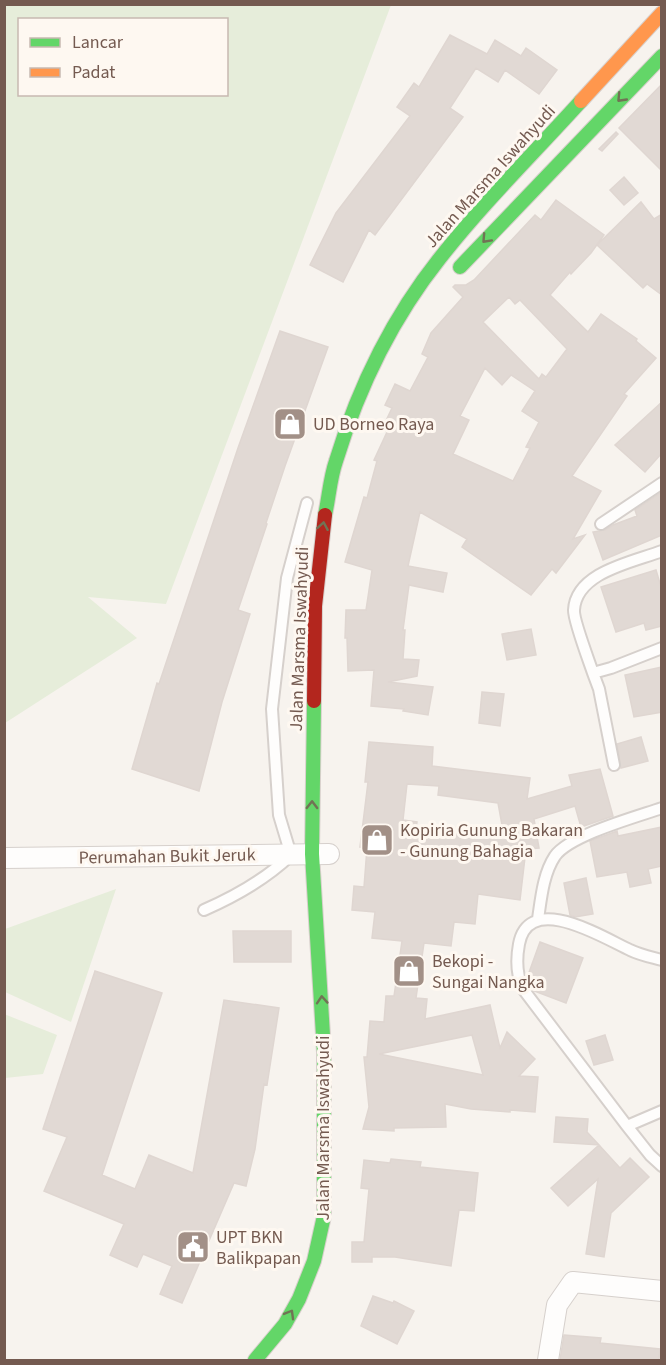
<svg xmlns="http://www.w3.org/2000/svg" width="666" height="1365" viewBox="0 0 666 1365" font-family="'Source Sans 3',sans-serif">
<rect width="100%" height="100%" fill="#f7f3ee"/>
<path fill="#e6edda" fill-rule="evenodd" d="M4,5H391L166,604L88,597L137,638L5,723ZM20,20H226V94H20Z
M116,889L71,1022L5,992V929Z
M4,1014L57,1035L43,1074L5,1078Z"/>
<path fill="#e1d9d4" stroke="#dfd6d1" stroke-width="1.5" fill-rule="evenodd" d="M450,35L487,54L495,40L521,56L526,48L557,70L539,94L505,70L498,82L476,68L450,108L463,117L375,235L369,230L343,282L310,265L336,213L410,116L397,107L414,83L419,87Z
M662,84V171L619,128Z
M616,132L618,134L602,151L599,149Z
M624,177L638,193L624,205L610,190Z
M556,200L604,235L591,253L571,274L570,272L550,295L588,332L601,314L637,339L636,341L656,358L624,394L627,396L572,476L601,491L573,539L585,535L556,573L552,569L531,595L462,547L467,539L420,512L408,566L447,573L443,592L409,585L403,630H405L403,659L419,660L417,676L388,682L433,687L428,715L403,711L404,709L371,706L374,670L348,671L347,638H345L346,610H366L372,570L345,562L364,497L367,498L377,461L374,460L387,432L382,429L392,408L385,405L395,384L410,391L428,357L422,354L431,333L463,297L453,287L455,285H466L474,280L535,215L541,220ZM509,297L515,304L520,300L567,349L546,377L542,374L539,379L483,322ZM485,368L502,385L511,375L535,391L522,411L539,422L526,447L530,448L513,481L453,454L469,420L460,416Z
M641,202L654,219L662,214V295L647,284L643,288L597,245Z
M280,331L328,347L285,466L266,523L267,524L238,610L250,614L222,702L199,791L132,769L157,683L159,684L238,448Z
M662,402V453L645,472L615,445Z
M662,492V535L603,560L593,532L605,530L613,525L637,516L635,510Z
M656,570L662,590V626L646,630L644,623L616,632L601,587Z
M531,629L536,655L507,660L502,634Z
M662,667V712L634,717L625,675Z
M482,692L504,694L500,726L479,723Z
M641,737L648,761L621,768L617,744Z
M369,742L433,747L432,766L530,778L527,799L572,786L569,775L600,769L613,816L581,827L575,806L534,819L539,848L526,849L520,900L478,894L475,924L454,922L451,946L424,943L416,998L427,999L425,1019L490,1005L500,1048L507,1032L535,1059L519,1076L538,1077L535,1112L510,1110V1112L471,1109L445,1104L446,1127L394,1128V1131L363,1129L369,1107L364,1057H367L370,1021L384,1022L386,996H394L402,941L372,938L375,912L352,910L354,886L364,887L367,848L360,847L368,782H365ZM407,784L439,786L438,795L498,803L504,836L416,829L417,822L403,820ZM472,1035L483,1075L379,1054Z
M662,827V866L648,869L651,883L630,887L627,872L597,877L590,841L617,831L618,836Z
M586,878L593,914L575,917L570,915L564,883Z
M233,931H291V962H234Z
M540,942L583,958L566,1003L534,991L530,985L527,978Z
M95,971L162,993L102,1175L135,1189L149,1155L193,1173L224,1000L279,1008L267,1085L264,1084L255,1149L246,1186L234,1183L182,1303L160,1294L172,1266L143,1254L137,1267L110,1255L124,1224L44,1191L67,1137L43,1129Z
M605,1035L613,1060L594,1065L586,1041Z
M556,1117L588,1119L587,1132L599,1145L554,1142Z
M599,1145L620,1168L630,1158L649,1177L611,1213L604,1257L586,1254L598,1179L568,1206L551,1188Z
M391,1159L421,1162L420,1167L478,1173L474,1211L459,1210L451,1266L395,1257H372V1262H352V1242H364L369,1189L361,1188L364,1160L390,1163Z
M373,1296L393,1303L394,1301L414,1311L397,1344L361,1326Z
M564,1335L601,1338L600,1343L660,1349L659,1360H560Z"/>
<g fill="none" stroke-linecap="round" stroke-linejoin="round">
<defs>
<path id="lane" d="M601,524L662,483
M593,673C589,661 573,619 574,610C576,572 633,562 662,551
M614,765L599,689L593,673L611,668L662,648
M204,910C236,896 266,879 291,855L279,815L272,709L287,578L307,503
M538,919C541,899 543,874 555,856C570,835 636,817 662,808
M662,960C651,957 640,955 630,950C604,938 529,891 519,944C516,960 516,974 523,989L627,1126L650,1155L662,1166
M627,1126L662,1111"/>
<path id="street" d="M4,858L329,854
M548,1360L557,1305L573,1282L662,1291"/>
<path id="fast" d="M460,267L662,56
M325,515C329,497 330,478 336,461C358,389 393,317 440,258C483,203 534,153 581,101
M255,1360L285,1324L299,1299L314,1261L324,1216V1052L312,854L314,701"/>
<path id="slow" d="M581,101L662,13"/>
<path id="jam" d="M314,701L315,606L325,515"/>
</defs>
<use href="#lane" stroke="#d6d0cc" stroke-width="14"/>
<use href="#street" stroke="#d6d0cc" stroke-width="22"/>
<use href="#fast" stroke="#d8d0cc" stroke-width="16"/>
<use href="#slow" stroke="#d8d0cc" stroke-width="16"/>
<use href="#jam" stroke="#d8d0cc" stroke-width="16"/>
<use href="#lane" stroke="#fefdfc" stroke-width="10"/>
<use href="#street" stroke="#fefdfc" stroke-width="20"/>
<use href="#fast" stroke="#63d668" stroke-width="14"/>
<use href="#slow" stroke="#ff974d" stroke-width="14"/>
<use href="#jam" stroke="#b3261e" stroke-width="14"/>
</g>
<defs><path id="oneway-chevron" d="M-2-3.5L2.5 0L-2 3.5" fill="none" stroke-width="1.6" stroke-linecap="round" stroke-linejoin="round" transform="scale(1.5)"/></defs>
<g stroke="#717355">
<use href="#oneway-chevron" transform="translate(621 98) rotate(134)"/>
<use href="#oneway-chevron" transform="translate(486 239) rotate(133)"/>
<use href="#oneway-chevron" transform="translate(323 526) rotate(-80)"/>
<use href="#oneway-chevron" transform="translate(312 805) rotate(-89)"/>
<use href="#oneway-chevron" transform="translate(322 1000) rotate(-94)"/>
<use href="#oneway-chevron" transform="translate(290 1314) rotate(-60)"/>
</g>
<defs>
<symbol id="shop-square" viewBox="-11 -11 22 22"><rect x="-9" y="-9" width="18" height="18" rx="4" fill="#a29087" stroke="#fef8f1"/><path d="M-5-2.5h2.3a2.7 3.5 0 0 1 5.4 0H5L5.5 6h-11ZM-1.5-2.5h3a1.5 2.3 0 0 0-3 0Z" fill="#fff"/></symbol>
<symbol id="civic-square" viewBox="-11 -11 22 22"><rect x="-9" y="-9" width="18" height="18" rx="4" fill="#a29087" stroke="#fef8f1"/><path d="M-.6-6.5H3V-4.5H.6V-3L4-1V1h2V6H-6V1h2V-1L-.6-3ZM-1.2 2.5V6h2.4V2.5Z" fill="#fff"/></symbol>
</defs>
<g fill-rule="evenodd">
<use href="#shop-square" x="271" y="405" width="38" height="38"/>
<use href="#shop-square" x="358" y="821" width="38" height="38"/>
<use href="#shop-square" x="390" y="952" width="38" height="38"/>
<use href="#civic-square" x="174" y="1228" width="38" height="38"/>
</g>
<g text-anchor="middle" stroke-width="6" stroke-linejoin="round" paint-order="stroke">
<g font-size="18" fill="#745a50" stroke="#fef8f1">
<text transform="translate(490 176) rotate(-48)" y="6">Jalan Marsma Iswahyudi</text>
<text transform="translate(299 639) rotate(-88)" y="6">Jalan Marsma Iswahyudi</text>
<text transform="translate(167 856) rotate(-1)" y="6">Perumahan Bukit Jeruk</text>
<text transform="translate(323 1128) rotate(-90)" y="6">Jalan Marsma Iswahyudi</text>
</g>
<g font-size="18" fill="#745a50" stroke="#fef8f1" text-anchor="start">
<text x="313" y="430">UD Borneo Raya</text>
<text x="400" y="836">Kopiria Gunung Bakaran<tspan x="400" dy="21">- Gunung Bahagia</tspan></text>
<text x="432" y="967">Bekopi -<tspan x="432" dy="21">Sungai Nangka</tspan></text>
<text x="216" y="1243">UPT BKN<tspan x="216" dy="21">Balikpapan</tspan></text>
</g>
</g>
<rect width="666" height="1365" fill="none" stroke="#745a50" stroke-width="12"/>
<rect x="18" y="18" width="210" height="78" fill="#fef8f1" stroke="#c7b9b1" stroke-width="1.5"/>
<rect x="30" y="38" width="30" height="9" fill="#63d668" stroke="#c7b9b1" stroke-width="1.5"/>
<text x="72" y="48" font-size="18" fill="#745a50">Lancar</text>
<rect x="30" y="68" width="30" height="9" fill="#ff974d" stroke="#c7b9b1" stroke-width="1.5"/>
<text x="72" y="78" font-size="18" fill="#745a50">Padat</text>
</svg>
